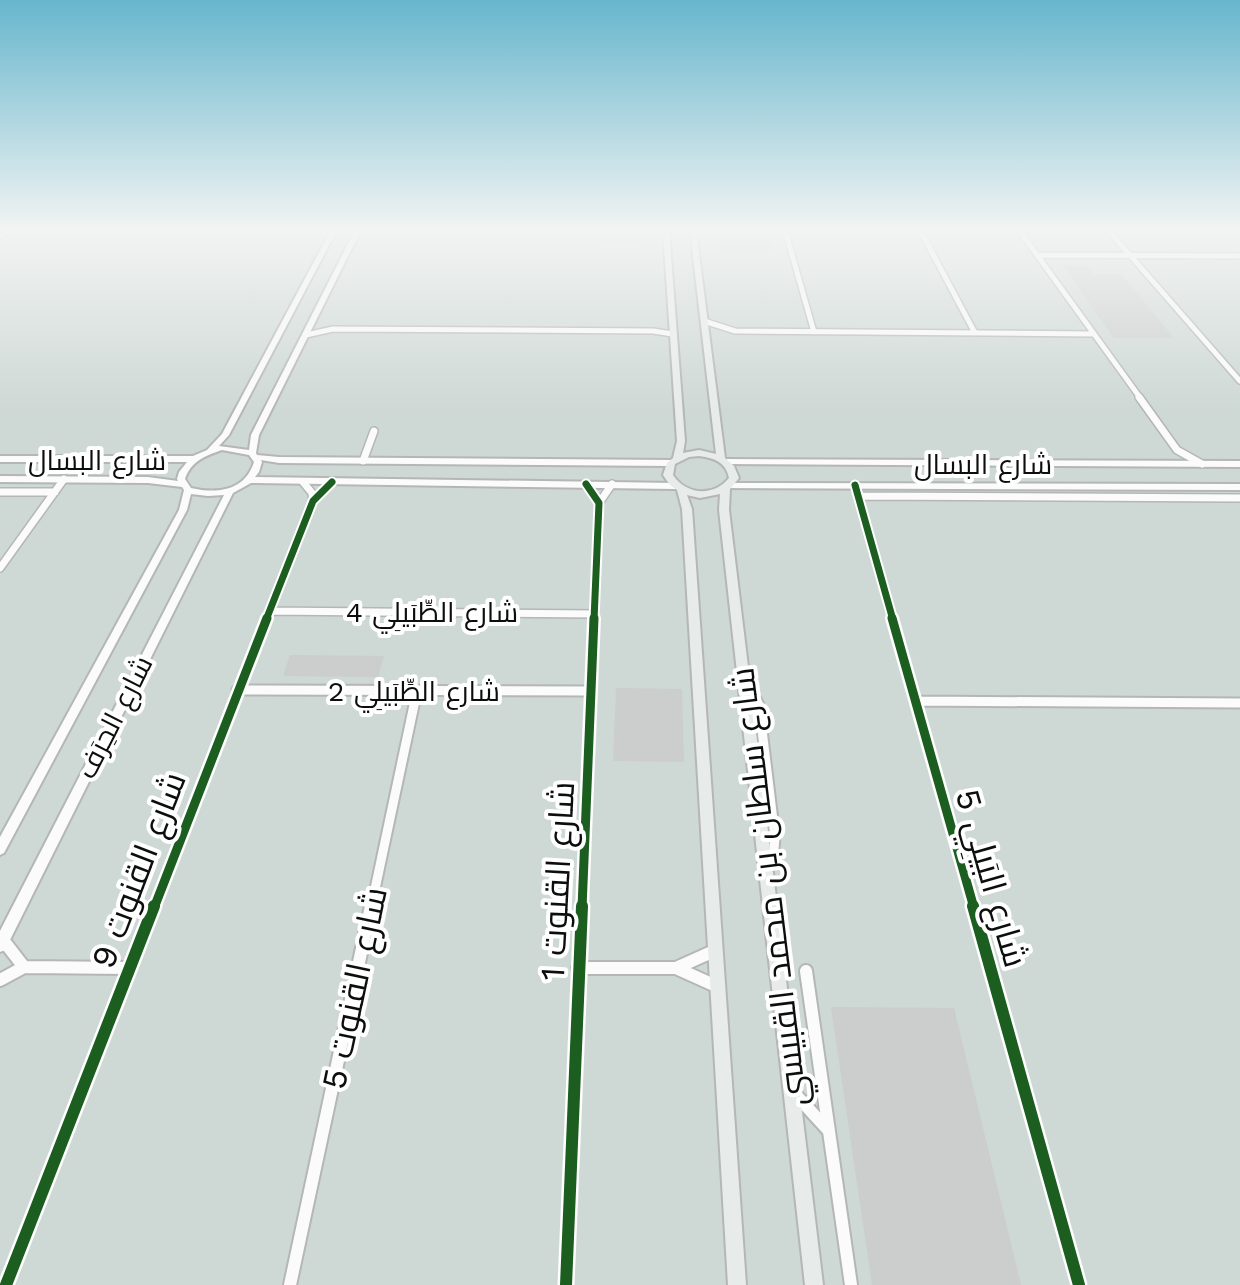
<svg xmlns="http://www.w3.org/2000/svg" width="1240" height="1285" viewBox="0 0 1240 1285" font-family="'Work Sans',Cairo,sans-serif">
<rect width="100%" height="100%" fill="#e3e7e5"/>
<path fill="#ced8d4" d="M0,230H1240V1285H0Z"/>
<path fill="#cbcecd" d="M596,230H642V243L596,242Z
M717,230H768L773,250H732L733,253H721Z
M1062,265L1088,266L1094,274H1121L1174,338H1114Z
M290,655L384,656L378,677L283,676Z
M616,688L682,689L684,762L613,761Z
M831,1007L954,1008L1021,1285H872Z"/>
<g fill="none" stroke-linecap="round" stroke-linejoin="round">
<defs>
<path id="minor-far3" d="M785,230L814,332
M920,230L975,333
M1019,230L1141,399
M1108,230L1240,381
M0,236L7,230
M1037,255L1240,256
M704,321L735,331L1094,334
M306,335L333,329L653,331L673,334"/>
<path id="minor-far2" d="M1139,397L1177,450L1202,464
M363,461L374,431
M303,482L312,493L313,501
M586,484L599,503L594,620
M855,485L893,620
M0,492H55
M858,496L1240,498
M599,503L612,484
M0,568L64,479
M269,611L595,614
M266,620L313,501L332,482"/>
<path id="minor-far1" d="M892,618L974,908
M746,681L759,705L775,837L774,849L766,861
M237,690L591,691
M915,701L1240,703
M154,908L267,618
M371,908L417,691
M582,908L594,618"/>
<path id="minor" d="M973,906L1079,1285
M3,940L24,967
M578,968H676L716,986
M676,968L714,951
M806,971L851,1285
M0,980L24,967L128,968
M795,1094L829,1131
M6,1285L154,906
M290,1285L371,906
M566,1285L582,906"/>
<path id="tertiary" d="M331,230H337L229,435L219,446L249,450L251,435L355,230H361L259,435L256,453L257,455L279,457L671,460L675,463L671,466L279,463L261,460L262,462L259,472L255,477L675,483L679,486L675,489L251,483L233,493L5,950L0,952V931L224,495L208,496L191,494L187,510L4,853L0,855V837L179,510L184,490L182,487L148,483L0,482V476L148,477L178,481L177,479L179,472L187,462H0V456H193L207,450L222,434ZM222,450L249,455L254,462C245,491 217,494 191,488L185,479C191,461 205,456 222,450Z
M727,459L1240,461V467L724,464L723,462Z
M728,483L1240,484V490L725,488V484Z"/>
<path id="secondary" d="M663,230H669L685,441L683,453L699,450L716,454L690,230H696L725,458L734,466L739,478L730,489L729,510L823,1285H805L719,510L720,494L700,498L687,495L692,509L746,1285H728L682,509L677,490L670,485L663,475L667,463L673,458L677,441ZM699,456C714,458 726,462 729,478C714,497 686,495 673,475L675,464L689,457Z"/>
</defs>
<use href="#minor-far3" stroke="#b4b7b6" stroke-width="8"/>
<use href="#minor-far2" stroke="#b4b7b6" stroke-width="10"/>
<use href="#minor-far1" stroke="#b4b7b6" stroke-width="13"/>
<use href="#minor" stroke="#b4b7b6" stroke-width="16"/>
<use href="#tertiary" stroke="#b4b7b6" stroke-width="4"/>
<use href="#secondary" stroke="#b4b7b6" stroke-width="4"/>
<use href="#minor-far3" stroke="#fbfbfb" stroke-width="5"/>
<use href="#minor-far2" stroke="#fbfbfb" stroke-width="7"/>
<use href="#minor-far1" stroke="#fbfbfb" stroke-width="9"/>
<use href="#minor" stroke="#fbfbfb" stroke-width="12"/>
<use href="#tertiary" fill="#fbfbfb" fill-rule="evenodd"/>
<use href="#secondary" fill="#e7eceb" fill-rule="evenodd"/>
<defs>
<path id="cycleway-far2" d="M586,484L599,503L594,620
M855,485L893,620
M266,620L313,501L332,482"/>
<path id="cycleway-far1" d="M892,618L974,908
M154,908L267,618
M582,908L594,618"/>
<path id="cycleway" d="M973,906L1079,1285
M6,1285L154,906
M566,1285L582,906"/>
</defs>
<use href="#cycleway-far2" stroke="#fff" stroke-width="11"/>
<use href="#cycleway-far1" stroke="#fff" stroke-width="14"/>
<use href="#cycleway" stroke="#fff" stroke-width="17"/>
<use href="#cycleway-far2" stroke="#1b5e20" stroke-width="7"/>
<use href="#cycleway-far1" stroke="#1b5e20" stroke-width="9"/>
<use href="#cycleway" stroke="#1b5e20" stroke-width="12"/>
</g>
<linearGradient id="sky" x2="0" y2="1"><stop stop-color="#67b6cd"/><stop offset="0.56" stop-color="#f2f4f3"/><stop offset="1" stop-color="#f2f4f3" stop-opacity="0"/></linearGradient>
<rect width="1240" height="410" fill="url(#sky)"/>
<g text-anchor="middle" stroke-width="8" stroke-linejoin="round" paint-order="stroke">
<g font-size="28" fill="#0b0e0d" stroke="#fff">
<text x="97" y="470">شارع البسال</text>
<text x="983" y="474">شارع البسال</text>
<text x="432" y="622">شارع الطِّبَيلِي 4</text>
<text x="414" y="701">شارع الطِّبَيلِي 2</text>
<text transform="translate(114 717) rotate(-63)" y="10">شارع الحِرَف</text>
</g>
<g font-size="34" fill="#0b0e0d" stroke="#fff">
<text transform="translate(138 870) rotate(-69)" y="12">شارع القنوت 9</text>
<text transform="translate(992 878) rotate(74)" y="12">شارع البَيلِي 5</text>
<text transform="translate(557 881) rotate(-87)" y="12">شارع القنوت 1</text>
<text transform="translate(768 887) rotate(-97)" y="12">شارع سلطان بن محمد القبيسي</text>
<text transform="translate(354 988) rotate(-78)" y="12">شارع القنوت 5</text>
</g>
</g>
</svg>
